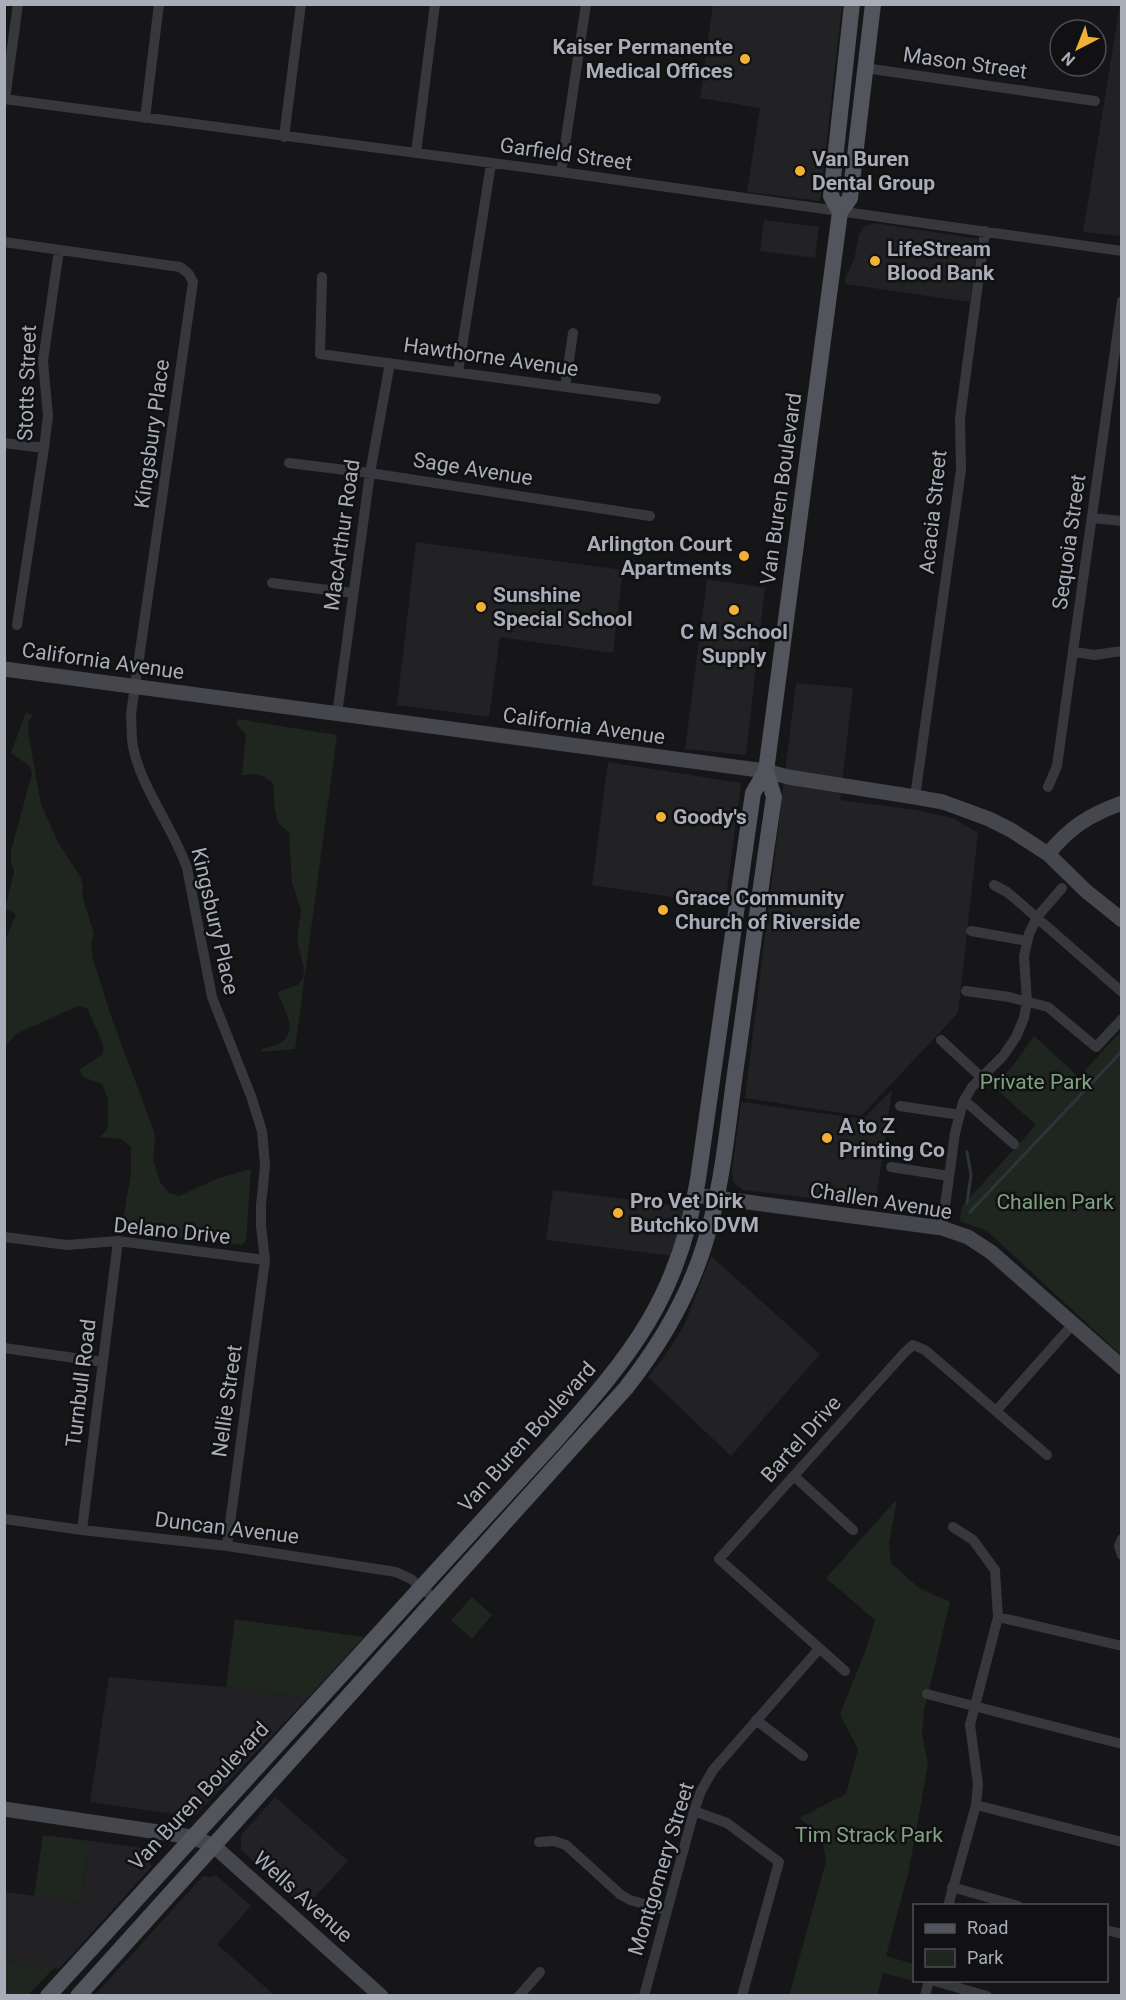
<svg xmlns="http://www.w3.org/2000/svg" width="1126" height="2000" viewBox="0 0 1126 2000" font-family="Roboto,sans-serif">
<rect width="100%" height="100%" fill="#161618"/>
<path fill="#222225" d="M713,5H842L820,201L747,192L760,108L700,98Z
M1120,5H1121V236L1083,232Z
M764,220L819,227L815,258L760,251Z
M875,223L978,239L970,302L845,284V278L854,260L859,234L865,226Z
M416,542L623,570L613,653L500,637L489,717L397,705Z
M707,579L765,588L746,755L685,749Z
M796,683L853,688L840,800L916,810L953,818L978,833L958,1013L861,1116L745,1098Z
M608,762L741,783L725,905L592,885Z
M892,1090L875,1206L743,1190L733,1182L732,1171L741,1102L863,1119Z
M553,1190L687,1207L672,1256L546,1240Z
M711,1256L820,1354L731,1456L648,1377L664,1357L684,1326Z
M109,1677L226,1687L308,1698L194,1817L90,1802Z
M275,1797L348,1861L305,1908L241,1850V1835Z
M90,1841L143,1848L142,1851L152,1866L59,1969L5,1961V1892L80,1902Z
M216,1875L251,1906L217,1944L274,1995H95L203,1876L211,1877Z"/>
<path fill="#1e261f" d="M26,712L33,715L29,721L28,732L41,804L58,842L81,878L83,887L82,895L94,934L91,944L93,959L112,1019L154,1131L155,1140L153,1160L160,1182L169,1193L179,1196L219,1178L251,1169L246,1241L241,1245L121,1230L131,1175V1147L121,1139L100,1137L108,1128V1099L102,1084L83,1077L79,1070L103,1054V1044L87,1008L78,1006L16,1034L5,1046V941L16,914L5,909L14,872L11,861V851L32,774L30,766L11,753Z
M237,719L337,735L295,1049L262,1052V1049C268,1047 274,1046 280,1043C300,1033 283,1006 277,992L298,985L303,978L304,969L297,940L301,910L292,882L289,832C270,821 276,802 273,784C264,773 255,774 242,775L246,734L237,725Z
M1121,1031V1355L987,1231L960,1221L962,1206L1036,1125L994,1087L1014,1064L1034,1036L1079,1077Z
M897,1499L889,1544L891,1563L919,1588L950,1602L924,1711L922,1734L928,1764L909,1870L886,1956L914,1964V1980L919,1981L918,1982L883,1973L877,1995L789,1996L826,1861L822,1837L799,1818L846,1794L858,1749L840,1714L865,1652L875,1620L826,1578Z
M472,1597L492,1615L472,1639L451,1620Z
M235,1619L364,1637L308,1698L226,1687Z
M43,1835L90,1841L80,1902L34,1896Z
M5,1961L54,1968L28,1995H5Z"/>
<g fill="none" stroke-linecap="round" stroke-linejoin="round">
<path stroke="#2c353c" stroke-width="3" d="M967,1152L971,1175L967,1203
M970,1212L1122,1051"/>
<path stroke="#37383d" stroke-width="10" d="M865,68L1095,101
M4,99L561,172L1122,251
M5,99L18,4
M145,118L159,4
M284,137L301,4
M416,153L435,4
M561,172L586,4
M4,242L180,267L188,273L193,282L131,714C132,725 131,737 133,747C142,790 173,827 187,868L212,997L251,1096L262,1131L265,1166L261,1205V1226L265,1260L227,1546
M322,277L320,354L656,399
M458,372L491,164
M565,387L573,333
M4,443L44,448
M289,463L370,473L650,516
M1092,518L1122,521
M272,583L353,593
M17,625L44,448L48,416L43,361L59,250
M1074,652L1095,655L1122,651
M337,714L370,473L390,363
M1048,787L1057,766L1122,301
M915,797L961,470L960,418L985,231
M994,885L1007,892L1020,903L1122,992
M971,931L1027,941
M966,991L1009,997L1048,1007L1096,1047L1122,1019
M941,1040L982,1078
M964,1100L1014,1144
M900,1106L960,1115
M891,1167L949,1176
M942,1228L955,1133L963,1102L972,1087L1003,1056L1016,1037L1024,1018L1027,1002L1024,956L1029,934L1037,917L1062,888
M4,1237L67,1245L118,1241L265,1260
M4,1348L103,1362
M996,1411L1073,1324
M794,1476L853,1530
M4,1519L82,1530L227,1546L396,1572L411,1579L435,1599
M82,1530L118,1241
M1122,1539L1119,1546L1122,1555
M998,1617L1122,1646
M845,1671L719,1559L905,1352L913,1345L925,1350L1047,1455
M927,1694L1122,1744
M756,1720L803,1756
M976,1805L1122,1842
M694,1811L727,1823L779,1862L742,1996
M539,1842L554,1841L566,1845L621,1895L630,1900L666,1910
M952,1887L1018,1906
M948,1906L976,1805L978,1784L970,1725L998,1617L995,1570L973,1540L953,1527
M1106,1930L1122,1934
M931,1980L987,1996
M519,1996L540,1972
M644,1996L694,1811L701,1791L713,1770L819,1649
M925,1996L929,1980"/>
<path stroke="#45474d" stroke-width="15" d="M4,669L766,771L788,777L915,797L943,802L989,819L1011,830L1048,854L1086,891L1122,920
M1048,854C1070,827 1089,815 1122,803
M695,1195L942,1228L968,1237L991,1252L1122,1367
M4,1809L192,1837L214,1846L381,1996"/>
<path stroke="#53555c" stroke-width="16" d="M840,212L831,196L852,4
M48,1996L556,1440C632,1354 679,1297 698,1179L753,793L766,771L840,212L850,198L873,4
M78,1996L626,1388C659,1346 688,1297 704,1246C724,1184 728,1117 738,1053C750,968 761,882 774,797L766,771"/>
</g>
<g fill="#f2b134" stroke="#111113" stroke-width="2">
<circle cx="745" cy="59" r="6"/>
<circle cx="800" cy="171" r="6"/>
<circle cx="875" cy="261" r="6"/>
<circle cx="744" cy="556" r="6"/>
<circle cx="481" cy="607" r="6"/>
<circle cx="734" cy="610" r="6"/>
<circle cx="661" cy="817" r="6"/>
<circle cx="663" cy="910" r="6"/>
<circle cx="827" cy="1138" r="6"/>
<circle cx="618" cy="1213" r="6"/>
</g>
<g text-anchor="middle" stroke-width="5" stroke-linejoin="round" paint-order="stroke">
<g font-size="21" font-weight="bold" fill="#a8adb8" stroke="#111113" text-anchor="start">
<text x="733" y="54" text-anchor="end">Kaiser Permanente<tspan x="733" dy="24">Medical Offices</tspan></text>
<text x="812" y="166">Van Buren<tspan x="812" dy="24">Dental Group</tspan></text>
<text x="887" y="256">LifeStream<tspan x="887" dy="24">Blood Bank</tspan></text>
<text x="732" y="551" text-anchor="end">Arlington Court<tspan x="732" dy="24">Apartments</tspan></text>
<text x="493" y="602">Sunshine<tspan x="493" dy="24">Special School</tspan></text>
<text x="734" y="639" text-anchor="middle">C M School<tspan x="734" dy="24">Supply</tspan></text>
<text x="673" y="824">Goody's</text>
<text x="675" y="905">Grace Community<tspan x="675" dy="24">Church of Riverside</tspan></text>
<text x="839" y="1133">A to Z<tspan x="839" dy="24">Printing Co</tspan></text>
<text x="630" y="1208">Pro Vet Dirk<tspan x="630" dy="24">Butchko DVM</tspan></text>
</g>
<g font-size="21" fill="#a8adb8" stroke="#111113">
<text transform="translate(965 63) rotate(8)" y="7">Mason Street</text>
<text transform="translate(566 154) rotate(8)" y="7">Garfield Street</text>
<text transform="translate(491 357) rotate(8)" y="7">Hawthorne Avenue</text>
<text transform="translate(27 383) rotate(-88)" y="7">Stotts Street</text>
<text transform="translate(152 434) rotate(-82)" y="7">Kingsbury Place</text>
<text transform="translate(473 469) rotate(9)" y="7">Sage Avenue</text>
<text transform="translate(781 489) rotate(-82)" y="7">Van Buren Boulevard</text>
<text transform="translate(933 512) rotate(-84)" y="7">Acacia Street</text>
<text transform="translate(342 535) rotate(-82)" y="7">MacArthur Road</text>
<text transform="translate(1069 542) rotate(-82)" y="7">Sequoia Street</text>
<text transform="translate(103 661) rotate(8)" y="7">California Avenue</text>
<text transform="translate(584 726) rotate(8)" y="7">California Avenue</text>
<text transform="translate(215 921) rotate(77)" y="7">Kingsbury Place</text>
<text transform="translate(881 1201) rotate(9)" y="7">Challen Avenue</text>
<text transform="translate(172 1231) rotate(6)" y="7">Delano Drive</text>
<text transform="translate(81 1383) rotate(-83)" y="7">Turnbull Road</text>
<text transform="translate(227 1401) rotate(-82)" y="7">Nellie Street</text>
<text transform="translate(527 1437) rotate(-48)" y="7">Van Buren Boulevard</text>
<text transform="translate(801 1439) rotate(-48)" y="7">Bartel Drive</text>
<text transform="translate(227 1528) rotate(7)" y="7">Duncan Avenue</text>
<text transform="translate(199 1796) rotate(-47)" y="7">Van Buren Boulevard</text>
<text transform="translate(661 1869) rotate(-73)" y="7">Montgomery Street</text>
<text transform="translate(303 1897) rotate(42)" y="7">Wells Avenue</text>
</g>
<g font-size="21" fill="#7fa381" stroke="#111113">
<text x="1036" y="1089">Private Park</text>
<text x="1055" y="1209">Challen Park</text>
<text x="869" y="1842">Tim Strack Park</text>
</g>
</g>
<rect width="1126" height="2000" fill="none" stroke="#a8adb8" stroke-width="12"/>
<rect x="913" y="1904" width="195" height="78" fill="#111113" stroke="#4d4f55" stroke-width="1.5"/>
<rect x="925" y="1924" width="30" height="9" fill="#53555c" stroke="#4d4f55" stroke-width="1.5"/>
<text x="967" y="1934" font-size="18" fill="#a8adb8">Road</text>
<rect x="925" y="1949" width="30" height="18" fill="#1e261f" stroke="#4d4f55" stroke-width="1.5"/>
<text x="967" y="1964" font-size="18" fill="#a8adb8">Park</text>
<g transform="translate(1078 48) rotate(222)"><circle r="28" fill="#111113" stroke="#4d4f55" stroke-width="1.5"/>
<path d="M0-4.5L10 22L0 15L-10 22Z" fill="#f2b134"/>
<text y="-9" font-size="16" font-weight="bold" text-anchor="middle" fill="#a8adb8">N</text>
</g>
</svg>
